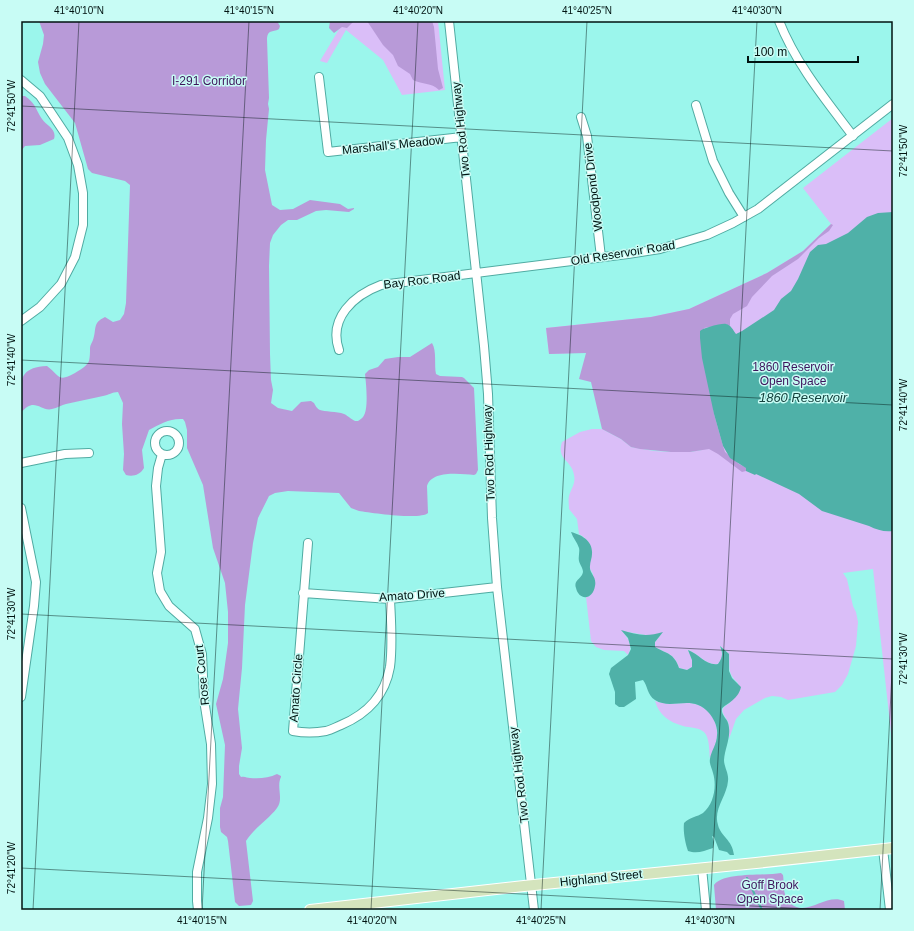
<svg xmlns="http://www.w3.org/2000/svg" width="914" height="931" viewBox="0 0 914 931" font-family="Arial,sans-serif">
<rect width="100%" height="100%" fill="#9bf6ec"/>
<path fill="#dabef8" d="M336,21H438L445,90L402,95L383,60L346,30L327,63L320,61L341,26Z
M893,118V751L873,569L843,573L847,579L853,606L856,612L858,622L856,646L848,674L842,685L835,692L788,700L781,697L772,696L765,698L744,710L736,719L729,739C729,734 730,727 728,722C724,713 717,710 730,703L738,683C727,673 730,668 729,654L720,646C723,654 723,658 718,664C706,666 699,654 688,650L692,660V667L687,670L679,668C674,653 667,654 655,647V642L662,633L651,636L622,631C629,640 633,644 628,655L624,651L604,650L596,647L591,641L586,597L590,596L593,574L589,567C592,552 594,543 579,534L577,519L569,509C569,504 568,500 569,496C571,489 576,483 574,475C572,460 556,460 562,442L580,432L592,429H602L621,439L631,447L654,451L671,452H690L702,450L597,352L549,354L546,328L651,317L689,309L767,273L803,251L831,224L803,188Z
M655,701C666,705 677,703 689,703C706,704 718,718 717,735C717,743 712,752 710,759C709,752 710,738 704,732C698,727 691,728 683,726C669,722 659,715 655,701Z"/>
<path fill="#b89ad8" d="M39,21H277L280,26L279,29C272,33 268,29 267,39L269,98L268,104L269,109L266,140L265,170L272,205L280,210L293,209L310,200L340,204L348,209L354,208V209L349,212L326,210L316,211L297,220H288L281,225L273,235L270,243L269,266L270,354L271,380L273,390L271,403L278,408L292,411L301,402L311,401L314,403C315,405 317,409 320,410C324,412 337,411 344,414C349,416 353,422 358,421C360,420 362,418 363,417C369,410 366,383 365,374L369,370L378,367L385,359L398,357H410L432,343C437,351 434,365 436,374L440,376L462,377L464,378L474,388L478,470L476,474L474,475C461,474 432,470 427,486L428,513C421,520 371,513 359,511L351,508L339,493L288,491L275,493L269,496L258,518L253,543L245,605L242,668L238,709L242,748L239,766V774L241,777C245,776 247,778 250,778C259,779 269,778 277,774L281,776V777C276,787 284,799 277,808C268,820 254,828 246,841L253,901L251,905L239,906L235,902L228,841L227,837L221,832L220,827V808L223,797L225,745L216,704L223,679L228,643V612L225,583L213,548L203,485L187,448V430L185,422L183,419C170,418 160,424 149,430L142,450L144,468C140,475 133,477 126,475L123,470L124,454L122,424L123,403L118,392C112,392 109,395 103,396C91,399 78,401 66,404C62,405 57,408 52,409C41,412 34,396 21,413C21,388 14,367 47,366C59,375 58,383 75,373C80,370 87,366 89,361C90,357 90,352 90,348C90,345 92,343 93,340C97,329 92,323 105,317L113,322L120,320L124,314L126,303L130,185L125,181L92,173L88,169L75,123L45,84L40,73L38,62L43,44L44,35Z
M330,21H354L347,28L342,27L334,33L329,28Z
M367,21H432L434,27L438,69L443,88L439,90C431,82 423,85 413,80L410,74L398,66L393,55L383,45Z
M21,96H25C36,104 35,108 42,119C47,126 57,129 54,139L40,145L25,146L21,151V162Z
M831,224L833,225L829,231L819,238L798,259L772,276L752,297L747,306L733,314L730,319V326L725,324L704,328L714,414L723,446L725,452L739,464L747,468L746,471L742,472L718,454L709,449L690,452H671L640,449L631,447L621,439L602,429L591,382L579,379L586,353L549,354L546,328L651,317L689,309L767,273L803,251Z
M781,873L783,875C784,881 783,888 785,894C785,898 787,902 791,904C807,917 826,893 844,901L845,910H716L714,885C723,872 765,876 781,873Z"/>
<path fill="#4fb1a8" d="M893,212V531C884,532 877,530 869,526L822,511L799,494L756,474L755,475L746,471V468L730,458L723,446L714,414L702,358L700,338V331C704,328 721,323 726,324C731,325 733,330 736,334L742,331L774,310L781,299L791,291L798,279L810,252L818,245L826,244L848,233L867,217L878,213Z
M571,532C582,535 593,541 592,554C592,558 590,562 590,566C589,574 597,576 595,586C593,600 579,601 576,588C573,580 582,579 583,572C583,568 580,565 579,561C578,557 580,552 579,548C577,542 573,538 571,532Z
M621,630C637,635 647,637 663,632L655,642V647C667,654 674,653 679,668L687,670L692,667V660L688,650C699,654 706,666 718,664C723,657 723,653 720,646L729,654V671L732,678L741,687C738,701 723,705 722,709C721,715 727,719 728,723C732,736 725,747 724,760C724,767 729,773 728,781C727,796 713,809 718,825C721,837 732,839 734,855H730L727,852L719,850L714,837L712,836L714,842L713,848C704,851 697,854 688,851C685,843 683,831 684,823C690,817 697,817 703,813C714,804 717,786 713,773C712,768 709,764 710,759C711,751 717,744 717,735C718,727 714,719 709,713C692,693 672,711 655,700C647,695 648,686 643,680L635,682L636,699L624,707H619L615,704V692L609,674L611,668L628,655L631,649L628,638Z"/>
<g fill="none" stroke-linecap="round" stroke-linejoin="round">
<path stroke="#4fb1a8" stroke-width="2" d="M747,878L762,910"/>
<defs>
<path id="minor" d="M449,21L484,346L488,394L492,518L497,587L534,910
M779,21C796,64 825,99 853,136
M319,77L328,152L462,137
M21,80L40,96L68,138L78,165L83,193V225L75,257L61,284L40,307L21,321
M696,105L713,161L729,193L744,217
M581,117L587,136L601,257
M339,350C328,318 354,295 381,285L628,254L660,249L707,235L733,223L758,209L893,104
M155 443a12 12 0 1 1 24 0a12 12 0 1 1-24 0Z
M162,454L158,468L156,486L161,552L157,573L160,591L169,606L195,629L202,654L204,700L211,744L212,784L208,818L197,872V901L198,910
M21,463L65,454L89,453
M21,508L36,582L34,606L21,697
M308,543L293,731C304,733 315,733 326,731C331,730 336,727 341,725C367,714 385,696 390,667C393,644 391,622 390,599
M303,593L390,599L497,587
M883,849L890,910
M702,868L706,910"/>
<path id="major" d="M310,910L524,886L756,863L893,848"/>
</defs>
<use href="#minor" stroke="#50aba2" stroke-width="10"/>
<use href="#major" stroke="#fff" stroke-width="12"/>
<use href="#minor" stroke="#fff" stroke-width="8"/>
<use href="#major" stroke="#d4e4bd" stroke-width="10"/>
</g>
<path fill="none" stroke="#001311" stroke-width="1" stroke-opacity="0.45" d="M21,106L893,151M21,360L893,405M21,614L893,659M21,868L829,910M33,910L79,21M202,910L249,21M371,910L418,21M541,910L587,21M710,910L757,21M880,910L893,653"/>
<g text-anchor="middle" stroke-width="3" stroke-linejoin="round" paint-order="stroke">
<g font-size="12" fill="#3e145c" stroke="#c8fcf5">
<text x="209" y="85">I-291 Corridor</text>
<text x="793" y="371">1860 Reservoir<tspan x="793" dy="14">Open Space</tspan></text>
<text x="770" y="889">Goff Brook<tspan x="770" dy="14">Open Space</tspan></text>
</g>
<g font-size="12" fill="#001311" stroke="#c8fcf5">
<text transform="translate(461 130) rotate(-96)" y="4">Two Rod Highway</text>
<text transform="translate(393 145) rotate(-6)" y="4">Marshall's Meadow</text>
<text transform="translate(593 187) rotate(-97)" y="4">Woodpond Drive</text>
<text transform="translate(623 253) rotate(-9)" y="4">Old Reservoir Road</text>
<text transform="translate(422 280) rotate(-7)" y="4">Bay Roc Road</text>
<text transform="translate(489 453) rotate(-92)" y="4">Two Rod Highway</text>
<text transform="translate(412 595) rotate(-4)" y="4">Amato Drive</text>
<text transform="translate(202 675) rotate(-96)" y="4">Rose Court</text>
<text transform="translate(296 688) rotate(-86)" y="4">Amato Circle</text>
<text transform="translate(519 775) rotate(-97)" y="4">Two Rod Highway</text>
<text transform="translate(601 878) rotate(-6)" y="4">Highland Street</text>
</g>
<g font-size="13" font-style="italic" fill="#14413d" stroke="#c8fcf5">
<text x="803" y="402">1860 Reservoir</text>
</g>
</g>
<rect width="914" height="931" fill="none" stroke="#c8fcf5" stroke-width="44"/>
<path d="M748 56v6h110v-6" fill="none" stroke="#001311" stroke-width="2"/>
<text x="754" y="56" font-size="12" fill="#001311" stroke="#c8fcf5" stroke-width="3" paint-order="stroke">100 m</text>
<rect x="22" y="22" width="870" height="887" fill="none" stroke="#001311" stroke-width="1.5"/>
<g font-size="10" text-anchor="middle" fill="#001311">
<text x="79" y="14">41°40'10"N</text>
<text x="249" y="14">41°40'15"N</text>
<text x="418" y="14">41°40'20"N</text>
<text x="587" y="14">41°40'25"N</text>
<text x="757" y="14">41°40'30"N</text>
<text transform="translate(11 106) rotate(-90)" y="4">72°41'50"W</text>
<text transform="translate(903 151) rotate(-90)" y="4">72°41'50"W</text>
<text transform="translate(11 360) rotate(-90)" y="4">72°41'40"W</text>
<text transform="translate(903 405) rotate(-90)" y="4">72°41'40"W</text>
<text transform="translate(11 614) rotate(-90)" y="4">72°41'30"W</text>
<text transform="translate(903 659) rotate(-90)" y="4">72°41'30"W</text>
<text transform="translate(11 868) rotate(-90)" y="4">72°41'20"W</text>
<text x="202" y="924">41°40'15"N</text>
<text x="372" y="924">41°40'20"N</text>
<text x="541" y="924">41°40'25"N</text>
<text x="710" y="924">41°40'30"N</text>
</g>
</svg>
